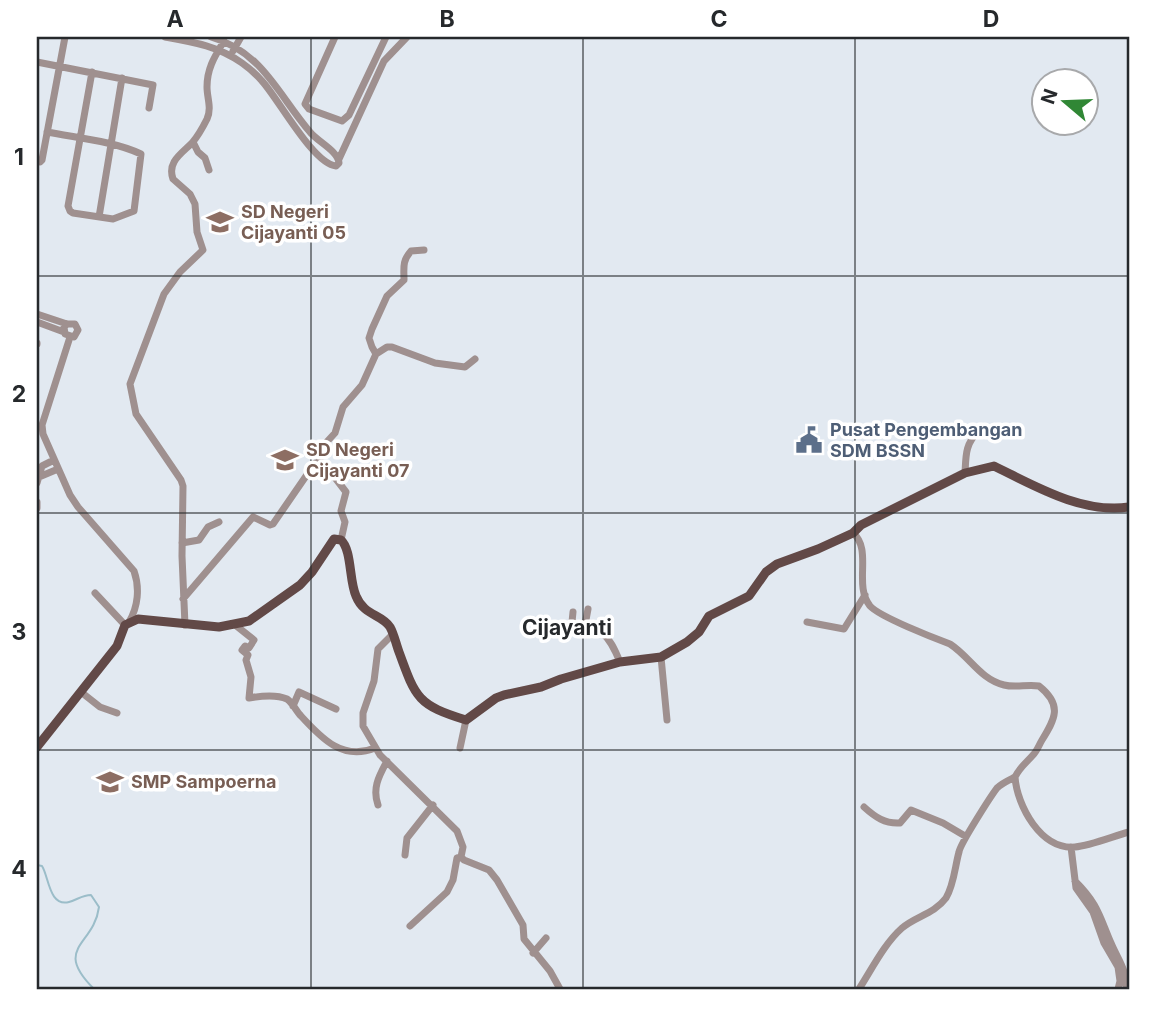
<svg xmlns="http://www.w3.org/2000/svg" width="1166" height="1026" viewBox="0 0 1166 1026" font-family="Inter,sans-serif">
<rect width="100%" height="100%" fill="#e2e9f1"/>
<g fill="none" stroke-linecap="round" stroke-linejoin="round">
<path stroke="#9bbdc9" stroke-width="2" d="M37,865L42,866C49,877 49,907 69,902C77,900 82,895 91,895L99,907C94,946 52,947 94,989"/>
<path stroke="#9f908f" stroke-width="7" d="M165,37C193,42 218,46 242,63C249,68 256,74 262,81C278,98 313,164 336,166L339,163C338,151 318,142 310,132C278,95 263,52 211,37
M335,37L305,104L309,109L342,121L349,115L386,37
M233,51L241,37
M37,62L153,85L149,108
M47,132C77,138 113,141 141,154L134,211L113,219L73,213L70,211L68,206L92,72
M193,142L198,152L205,158L209,170
M339,159L384,61L407,37
M37,161L40,162L42,160L65,37
M99,217L122,78
M37,314L67,324H75L78,330L74,337L65,334L64,327L67,324
M37,322L64,332
M70,337L42,425L43,434L70,495L78,507L134,571C140,588 138,607 129,622
M37,344V343
M376,354L387,347H392L435,363L465,367L475,359
M319,463L323,446L335,433L343,407L362,385L376,354L372,347L369,338L372,329L387,296L404,280C404,268 402,261 411,251L424,250
M965,473C966,456 965,444 978,432
M39,477L58,469
M37,483L42,466L54,460
M37,502V508
M853,533C873,550 853,585 870,606C880,617 934,638 950,644C970,657 980,679 1004,685C1016,688 1027,684 1039,686C1063,705 1055,719 1042,740C1039,745 1037,751 1033,755C1026,763 1020,767 1015,777C1017,806 1041,850 1075,847C1090,846 1114,836 1129,832
M182,543L199,540L208,527L219,522
M95,593L125,625
M183,599L253,517L270,525L273,524L315,463L326,466L346,492L341,511L345,522L341,540
M573,612L572,622C603,629 608,633 620,662
M807,622L844,629L865,595
M234,624L254,640L249,648L245,646L242,650L248,655L246,660L251,677L249,698C260,696 276,694 287,699C293,703 296,711 301,716C322,739 343,761 375,748
M185,625L182,556L183,486L181,480L136,414L130,384L164,294L180,272L203,250L197,232L195,204L190,194L173,179C167,162 181,154 192,143C198,136 203,127 207,119C212,108 207,98 207,87C207,68 215,56 224,41
M585,625L588,609
M393,634L378,649L374,681L363,713V726L380,755L457,831L463,847L461,857L464,860L489,870L497,880L523,925L524,939L550,971L560,989
M661,657L667,720
M81,692L100,707L117,713
M293,706L299,692L336,709
M460,748L466,720
M378,805C372,788 379,776 387,761
M864,807C875,817 885,824 900,823L911,810L943,823L965,836
M1071,847L1076,888L1093,912L1104,943L1118,967L1120,981L1118,989
M405,855L407,838L433,805
M1075,881C1098,904 1099,915 1111,943C1118,960 1127,969 1126,989
M410,926L447,892L453,880L457,858L461,857
M533,953L546,938
M859,989C872,969 884,944 902,928C916,916 934,914 946,898C954,885 955,866 959,852C960,844 991,796 997,788C1002,783 1009,780 1015,777"/>
<path stroke="#624947" stroke-width="9" d="M37,747L117,646L125,625L138,619L219,627L249,621L300,585L312,572L334,539L341,540C352,550 349,581 356,596C364,616 382,614 390,627C394,634 396,644 399,652C416,699 418,705 466,720L496,698L504,695L541,687L561,679L620,662L661,657L687,642L699,632L709,616L749,596L766,572L777,564L818,549L853,533L861,525L965,473L994,466C1035,486 1082,514 1129,507"/>
</g>
<path fill="none" stroke="#26292c" stroke-width="2" stroke-opacity="0.55" d="M311,37V989M583,37V989M855,37V989M37,276H1129M37,513H1129M37,750H1129"/>
<defs>
<symbol id="school-bare" viewBox="-9 -9 18 18"><path d="M0-5L7-2L0 1L-7-2ZM-4 1L0 2.5L4 1V4Q0 6-4 4Z" fill="#8d6e63" stroke="#fff" stroke-width="2.5" paint-order="stroke"/></symbol>
<symbol id="civic-bare" viewBox="-9 -9 18 18"><path d="M-.6-6.5H3V-4.5H.6V-3L4-1V1h2V6H-6V1h2V-1L-.6-3ZM-1.2 2.5V6h2.4V2.5Z" fill="#5c6f8a" stroke="#fff" stroke-width="2.5" paint-order="stroke"/></symbol>
</defs>
<g fill-rule="evenodd">
<use href="#school-bare" x="201" y="203" width="38" height="38"/>
<use href="#civic-bare" x="790" y="421" width="38" height="38"/>
<use href="#school-bare" x="266" y="441" width="38" height="38"/>
<use href="#school-bare" x="91" y="763" width="38" height="38"/>
</g>
<g text-anchor="middle" stroke-width="7" stroke-linejoin="round" paint-order="stroke">
<g font-size="18" font-weight="bold" fill="#785e54" stroke="#fff" text-anchor="start">
<text x="241" y="218">SD Negeri<tspan x="241" dy="21">Cijayanti 05</tspan></text>
<text x="306" y="456">SD Negeri<tspan x="306" dy="21">Cijayanti 07</tspan></text>
<text x="131" y="788">SMP Sampoerna</text>
</g>
<g font-size="18" font-weight="bold" fill="#4e5e75" stroke="#fff" text-anchor="start">
<text x="830" y="436">Pusat Pengembangan<tspan x="830" dy="21">SDM BSSN</tspan></text>
</g>
<g font-size="21" font-weight="bold" fill="#26292c" stroke="#fff">
<text x="567" y="635">Cijayanti</text>
</g>
</g>
<rect width="1166" height="1026" fill="none" stroke="#ffffff" stroke-width="77"/>
<g transform="translate(1065 102) rotate(289)"><circle r="33" fill="#ffffff" stroke="#a8a9ab" stroke-width="2"/>
<path d="M0-5L12 26L0 18L-12 26Z" fill="#308735"/>
<text y="-10" font-size="19" font-weight="bold" text-anchor="middle" fill="#26292c">N</text>
</g>
<rect x="38" y="38" width="1090" height="950" fill="none" stroke="#26292c" stroke-width="2.5"/>
<g font-size="23" text-anchor="middle" font-weight="bold" fill="#26292c">
<text x="175" y="27">A</text>
<text x="447" y="27">B</text>
<text x="719" y="27">C</text>
<text x="991" y="27">D</text>
<text x="19" y="165">1</text>
<text x="19" y="402">2</text>
<text x="19" y="640">3</text>
<text x="19" y="877">4</text>
</g>
</svg>
